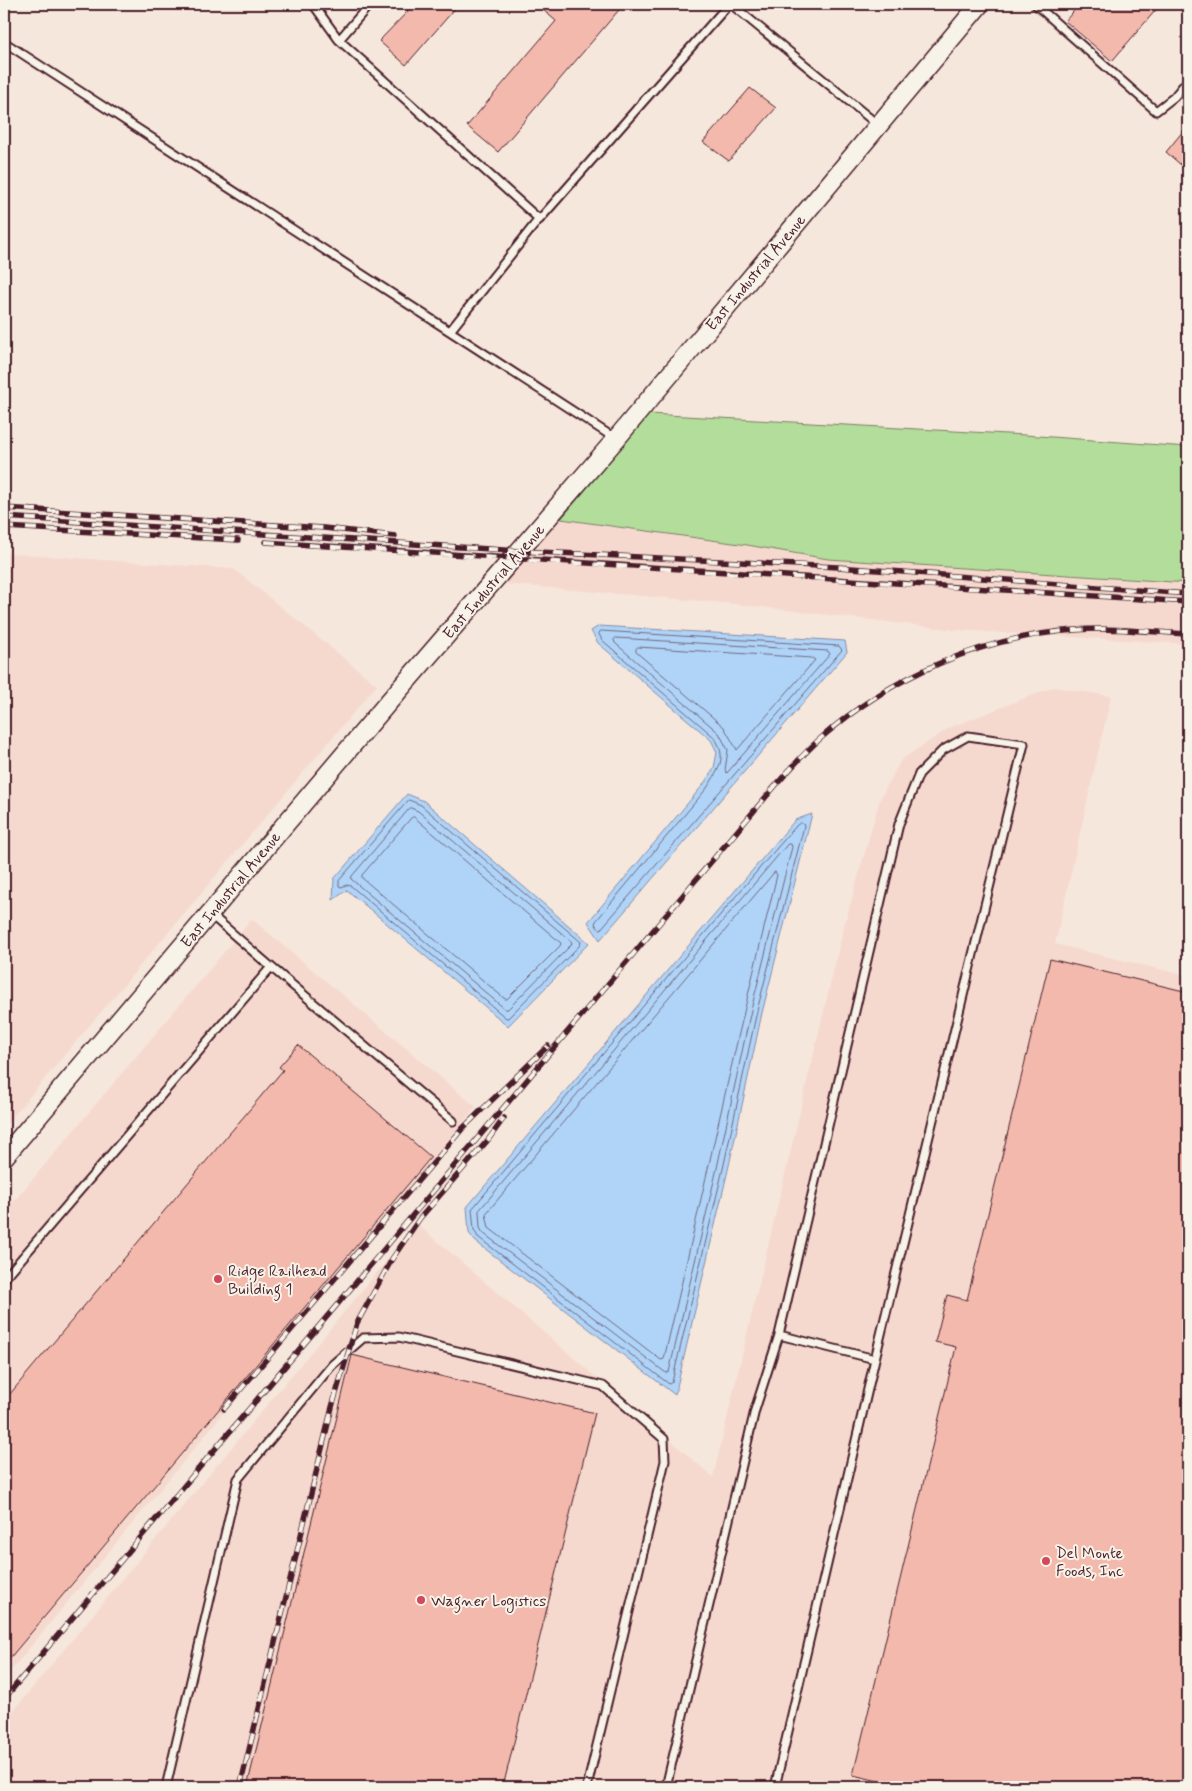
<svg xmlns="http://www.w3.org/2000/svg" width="1192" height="1791" viewBox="0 0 1192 1791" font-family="Mynerve,sans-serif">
<rect width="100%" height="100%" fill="#f6e7dc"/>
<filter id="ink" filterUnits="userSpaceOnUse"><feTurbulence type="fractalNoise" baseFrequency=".02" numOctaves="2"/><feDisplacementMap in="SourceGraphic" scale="10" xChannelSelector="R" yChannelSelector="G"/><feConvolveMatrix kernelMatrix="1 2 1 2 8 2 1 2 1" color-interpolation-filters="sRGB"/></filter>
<g filter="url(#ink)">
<path fill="#f5d9ce" d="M561,519L747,545L828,559L1188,583V644L955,630L735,604L503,584Z
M4,553L234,569L377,685L4,1127Z
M1053,687L1111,696L1055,944L1188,976V1787H4V1722L417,1224L713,1477L844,926L880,799L901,760L949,728Z
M252,919L476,1107L4,1679V1213Z"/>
<path fill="#b2dd9b" stroke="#7e7e63" d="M649,414L1025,435L1188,447V583L828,559L747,545L561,519Z"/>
<path fill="#afd4f8" stroke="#878ca6" d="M599,626L845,641L847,652L600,940L588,922L703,785L714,768L717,752L711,740L598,643L591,631Z
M407,794L424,801L589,943L508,1026L347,890L333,900L334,879Z
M812,814L762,1013L728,1170L675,1395L475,1241L469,1233L467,1207L795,820Z"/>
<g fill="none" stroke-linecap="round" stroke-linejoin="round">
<path stroke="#72677d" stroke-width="1" d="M601,631L839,646L842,650L600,930L595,924L596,921L707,788C719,769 728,757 714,737L602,640L599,634Z
M616,638L828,651L830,654L727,773L725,770L728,750L719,733L615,643L614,640Z
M638,647L812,658L815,660L737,750L724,727L636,652V649Z
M409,800L421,805L581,942L580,945L508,1018H506L351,886L347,885L341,887L339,886V881Z
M411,808L418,811L572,942L571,945L508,1009H505L351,879L352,876L409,809Z
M414,817L561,943L560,946L507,999H505L362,878V875L411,818Z
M801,823L803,824L804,826L757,1011L723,1169L672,1382L669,1384L478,1237L474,1230L472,1209L764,863L797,825Z
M788,844H791L792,847L751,1010L717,1168L669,1372L666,1373L483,1233L480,1228L479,1211Z
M775,872L777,875C737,1036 702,1198 664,1359L661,1360L489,1228L486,1214Z"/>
</g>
<path fill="#f3b9ad" stroke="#4a1f2b" d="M399,4H459L406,65L379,41L408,11Z
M536,4H624L498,152L467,126L556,21Z
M1080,4H1161L1112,61L1065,21Z
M750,88L776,108L729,161L703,142Z
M1188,125V171L1166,152Z
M1050,959L1188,992V1787H904L853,1775L956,1347L935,1342L947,1295L967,1300Z
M298,1045L431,1157L4,1665V1401L283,1070L279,1067Z
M352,1355L595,1413L503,1787H247Z"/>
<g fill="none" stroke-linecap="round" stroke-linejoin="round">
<defs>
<path id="service" d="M313,4L339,40
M370,4L339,40L539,219L450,331
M731,4L878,125
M1035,4L1156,111L1174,97L1188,80
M4,42L616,439
M539,220L729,4
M271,967L453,1121
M4,1279L271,967L210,914
M779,1335L875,1359
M166,1787L238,1479L332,1365L363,1338L399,1337L603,1386L664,1439L665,1461L587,1787
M666,1787L755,1410L779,1335L899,824L919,774L943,750L968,736L1024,744L875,1359L775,1787"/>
<path id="tertiary" d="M4,1157L386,705L616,439L980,4"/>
</defs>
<use href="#service" stroke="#4a1f2b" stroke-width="11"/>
<use href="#tertiary" stroke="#4a1f2b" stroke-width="21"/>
<use href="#service" stroke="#f7f3e8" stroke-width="7"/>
<use href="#tertiary" stroke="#f7f3e8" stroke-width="18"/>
<defs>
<path id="rail" d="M4,508L324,528L395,536
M4,517L519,551L838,567L1188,594
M4,527L238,540
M265,542C573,564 881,582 1188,602
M224,1409L463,1128L548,1046
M4,1699L776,785C791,768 805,752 821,738C891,676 982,637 1075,630C1112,627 1151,632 1188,634
M240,1787L332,1407L357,1323L392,1259L420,1218L488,1140L504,1118"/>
</defs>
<use href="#rail" stroke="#4a1f2b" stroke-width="5.5"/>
<use href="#rail" stroke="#f7f3e8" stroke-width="4" stroke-dasharray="11" stroke-linecap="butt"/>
</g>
</g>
<g fill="#d1495b" stroke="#f7f3e8" stroke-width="2">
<circle cx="218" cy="1279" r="5"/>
<circle cx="1046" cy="1561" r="5"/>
<circle cx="421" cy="1600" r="5"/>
</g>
<g text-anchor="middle" stroke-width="4" stroke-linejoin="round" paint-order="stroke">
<g font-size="16" fill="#4a1f2b" stroke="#f7f3e8">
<text transform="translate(755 272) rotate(-50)" y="6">East Industrial Avenue</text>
<text transform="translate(493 581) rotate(-49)" y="6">East Industrial Avenue</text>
<text transform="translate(230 889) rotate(-50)" y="6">East Industrial Avenue</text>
</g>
<g font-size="16" fill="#4a1f2b" stroke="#f7f3e8" text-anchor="start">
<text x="228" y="1276">Ridge Railhead<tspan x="228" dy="18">Building 1</tspan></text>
<text x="1056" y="1558">Del Monte<tspan x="1056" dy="18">Foods, Inc</tspan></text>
<text x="431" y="1606">Wagner Logistics</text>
</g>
</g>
<rect width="1192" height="1791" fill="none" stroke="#f7f3e8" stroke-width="20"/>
<rect x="10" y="10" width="1172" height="1771" fill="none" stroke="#4a1f2b" stroke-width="2" filter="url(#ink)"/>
</svg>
